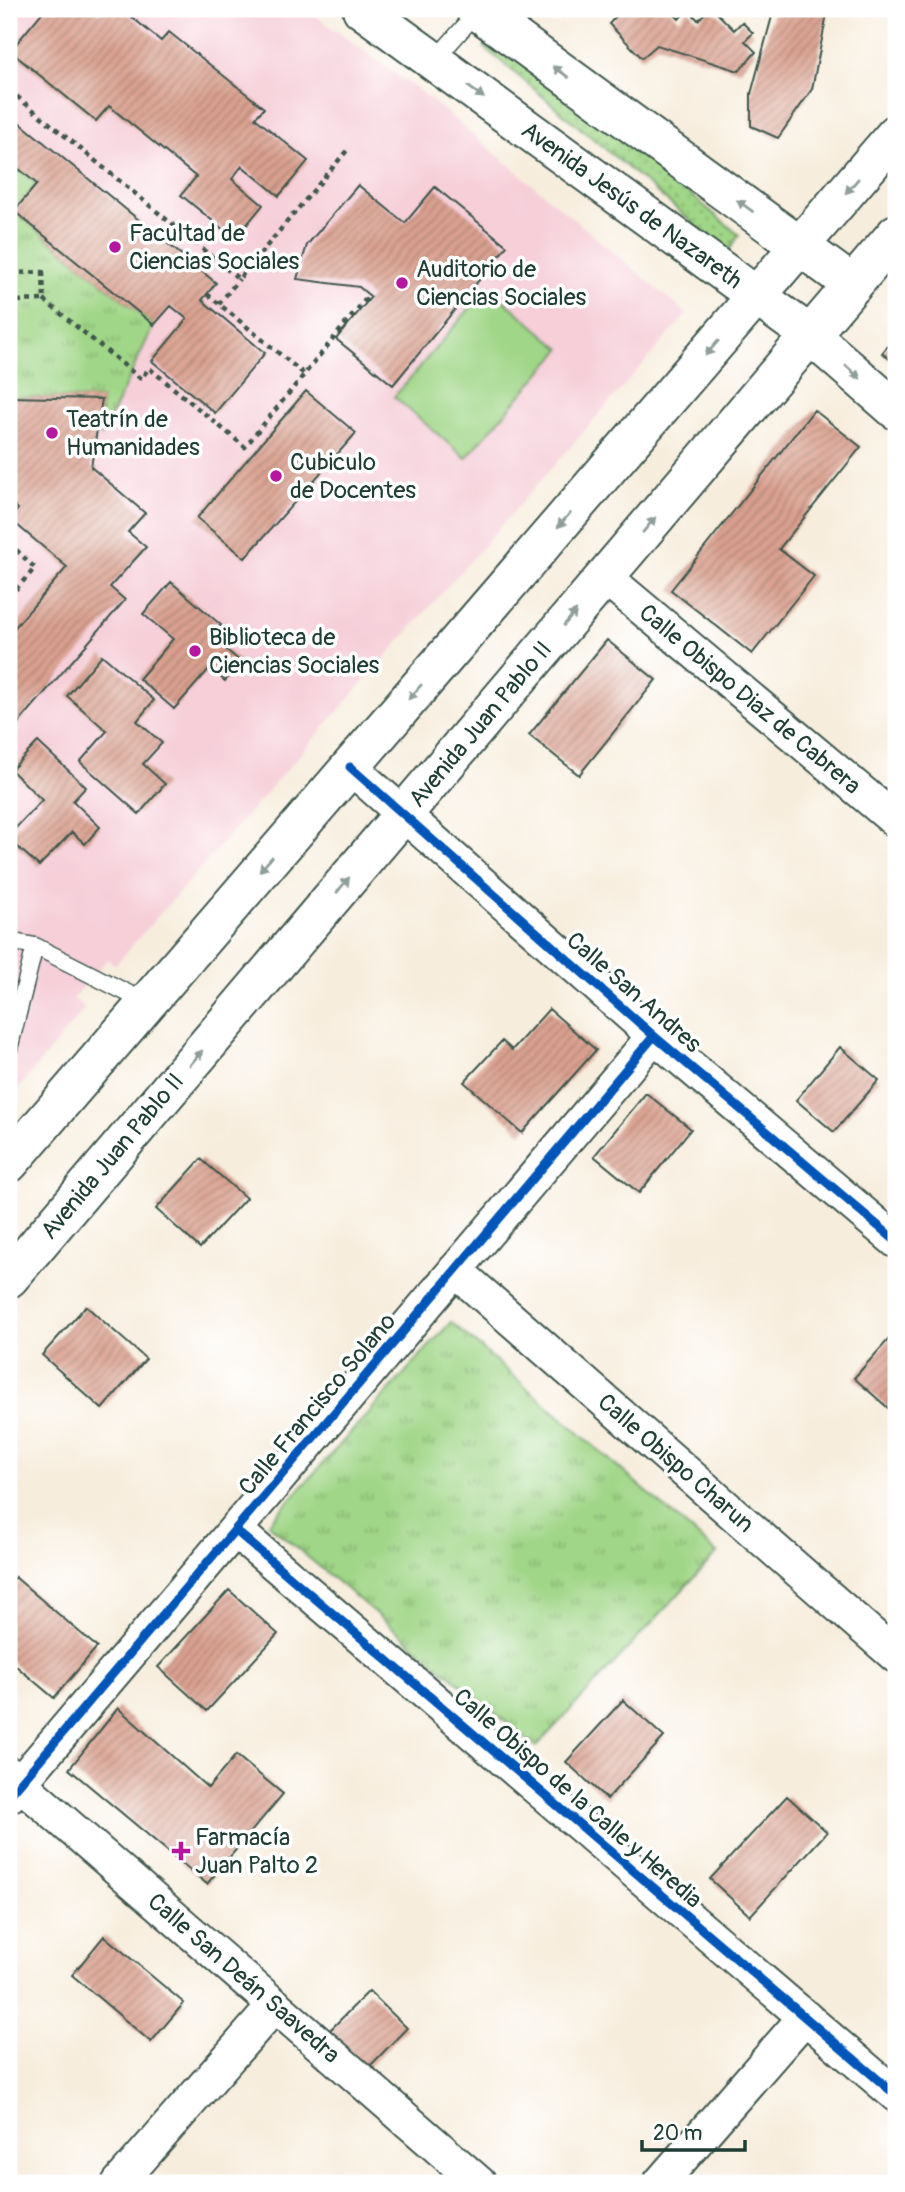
<svg xmlns="http://www.w3.org/2000/svg" width="905" height="2192" viewBox="0 0 905 2192" font-family="Pangolin,sans-serif">
<defs>
<pattern id="grass-dots" width="8" height="8" patternUnits="userSpaceOnUse" patternTransform="scale(1.75)"><rect width="8" height="8" fill="#a0d687"/><path d="M2 2h.1M6 6h.1" fill="none" stroke="#82af6f" stroke-width="1.8" stroke-linecap="round"/></pattern>
<pattern id="park-tufts" width="24" height="20" patternUnits="userSpaceOnUse" patternTransform="scale(1.75)"><rect width="24" height="20" fill="#a0d687"/><path d="M3 7l-1-3M5 7V3M7 7l1-3M15 17l-1-3M17 17v-4M19 17l1-3" fill="none" stroke="#82af6f"/></pattern>
<pattern id="building-hatch" width="6" height="6" patternUnits="userSpaceOnUse" patternTransform="scale(1.75)"><rect width="6" height="6" fill="#daa08f"/><path d="M-1 1l2-2M0 6l6-6M5 7l2-2" fill="none" stroke="#b08476"/></pattern>
</defs>
<rect width="100%" height="100%" fill="#fff"/>
<filter id="ink" filterUnits="userSpaceOnUse"><feTurbulence type="fractalNoise" baseFrequency=".0143" numOctaves="2"/><feDisplacementMap in="SourceGraphic" scale="14" xChannelSelector="R" yChannelSelector="G"/><feConvolveMatrix kernelMatrix="1 2 1 2 8 2 1 2 1" color-interpolation-filters="sRGB"/></filter>
<filter id="wash" filterUnits="userSpaceOnUse"><feTurbulence type="fractalNoise" baseFrequency=".00686" numOctaves="4" result="noise"/><feDisplacementMap in="SourceGraphic" scale="28" xChannelSelector="R" yChannelSelector="G"/><feGaussianBlur stdDeviation="1.57" result="paint"/><feColorMatrix in="noise" values="0 0 0 0 0 0 0 0 0 0 0 0 0 0 0 0 0 1.4 0 .05"/><feComposite in="paint" operator="in"/></filter>
<g filter="url(#wash)">
<rect width="100%" height="100%" fill="#f7eddd"/>
<path fill="#f6cfd9" d="M9,9H306L429,98L687,314L115,965L108,959L73,998L85,1008L9,1100Z"/>
<path fill="url(#grass-dots)" stroke="#608a5e" stroke-width="2" d="M495,30L739,235L728,252L484,47Z"/>
<path fill="url(#park-tufts)" stroke="#608a5e" stroke-width="2" d="M19,169L37,184L14,211L154,325L101,437V399L9,397V181Z
M451,1322L717,1553L536,1747L268,1524Z"/>
<path fill="#a0d687" stroke="#608a5e" stroke-width="2" d="M488,287L561,349L466,458L394,397Z"/>
<g id="blocks">
<path fill="url(#building-hatch)" d="M45,9H94L100,13L104,9H122L161,41L169,32L264,108L255,118L308,161L279,196L242,166L232,179L263,205L235,239L181,195L196,177L109,106L96,121L10,51Z
M615,9H669L679,19L688,9L698,20L709,9H713L734,30L742,22L753,33L745,41L756,52L739,71L657,45L642,58L609,24L619,13Z
M774,9H828L812,89L778,138L751,126V94Z
M9,114L216,283L202,300L265,353L215,413L152,361L187,319L171,306L154,325L14,211L37,184L19,169L9,181Z
M358,185L405,223L435,187L507,246L393,385L336,339L371,297L359,287L297,279L307,245Z
M896,336V364L882,353Z
M306,391L356,433L245,558L197,518Z
M9,397L102,399L91,467L145,513L128,532L146,547L110,587L125,600L9,734V634L67,567L10,519L18,509L9,500Z
M814,410L861,447L779,549L814,576L752,654L671,590Z
M171,582L221,625L211,637L241,662L225,681L210,668L174,709L139,679L173,639L143,614Z
M607,640L656,680L579,775L529,735Z
M102,655L154,700L137,721L162,743L143,764L165,784L139,814L80,762L107,731L67,696Z
M38,742L86,787L73,801L100,827L85,844L72,832L39,866L9,839V835L42,800L11,770Z
M549,1009L596,1050L522,1133L464,1082L502,1041L512,1050Z
M840,1047L879,1080L834,1132L796,1100Z
M646,1093L691,1129L639,1193L594,1156Z
M201,1159L246,1198L200,1248L156,1209Z
M86,1306L146,1359L102,1409L42,1355Z
M896,1331V1415L854,1378Z
M15,1577L97,1647L54,1698L9,1660V1584Z
M229,1590L278,1634L207,1711L158,1667Z
M623,1700L664,1737L607,1799L566,1762Z
M118,1708L208,1788L236,1755L283,1794L207,1884L69,1769Z
M787,1796L827,1832L750,1916L710,1879Z
M104,1936L184,2003L151,2042L72,1975Z
M369,1991L407,2028L367,2069L329,2031Z"/>
</g>
</g>
<g filter="url(#ink)">
<use href="#blocks" fill-opacity="0" stroke="#3f574d" stroke-width="2"/>
<g fill="none" stroke-linecap="round" stroke-linejoin="round">
<defs>
<path id="lane" d="M434,61L478,11
M9,941L35,946L147,1003
M9,1049L35,946"/>
<path id="street" d="M605,577L896,821
M350,767L654,1036L896,1241
M455,1270L896,1656
M235,1530L896,2095
M9,1774L479,2183
M9,1796L654,1036
M119,2183L275,2005
M660,2183L805,2017"/>
<path id="secondary" d="M362,9L810,335L896,410
M475,9L853,285
M9,1163L896,134
M9,1278L896,234"/>
</defs>
<use href="#lane" stroke="#3f574d" stroke-width="19"/>
<use href="#street" stroke="#3f574d" stroke-width="37"/>
<use href="#secondary" stroke="#3f574d" stroke-width="42"/>
<path stroke="#3f574d" stroke-width="4.5" stroke-dasharray="5 5" stroke-linecap="butt" d="M9,90L239,279L349,148
M43,272L44,300L16,301L15,273Z
M207,294L304,374
M44,300L141,379L149,368L245,447L369,295
M219,304L239,279
M9,310L16,301
M9,543L35,568L9,597"/>
<use href="#lane" stroke="#fff" stroke-width="16"/>
<use href="#street" stroke="#fff" stroke-width="33"/>
<use href="#secondary" stroke="#fff" stroke-width="38"/>
<defs>
<path id="cycleway" d="M350,767L654,1036L896,1241
M235,1530L896,2095
M9,1796L654,1036"/>
</defs>
<use href="#cycleway" stroke="#fff" stroke-width="13"/>
<use href="#cycleway" stroke="#0057b8" stroke-width="9"/>
</g>
<defs><path id="oneway-solid" d="M-6-.8H1V-3.2L6.5 0L1 3.2V.8H-6Z" transform="scale(1.75)"/></defs>
<g fill="#8f9e9a">
<use href="#oneway-solid" transform="translate(561 72) rotate(-144)"/>
<use href="#oneway-solid" transform="translate(476 92) rotate(36)"/>
<use href="#oneway-solid" transform="translate(852 186) rotate(131)"/>
<use href="#oneway-solid" transform="translate(745 206) rotate(-144)"/>
<use href="#oneway-solid" transform="translate(712 348) rotate(131)"/>
<use href="#oneway-solid" transform="translate(853 372) rotate(41)"/>
<use href="#oneway-solid" transform="translate(564 520) rotate(131)"/>
<use href="#oneway-solid" transform="translate(649 525) rotate(-50)"/>
<use href="#oneway-solid" transform="translate(570 618) rotate(-50)"/>
<use href="#oneway-solid" transform="translate(415 692) rotate(131)"/>
<use href="#oneway-solid" transform="translate(266 864) rotate(131)"/>
<use href="#oneway-solid" transform="translate(343 885) rotate(-50)"/>
<use href="#oneway-solid" transform="translate(196 1058) rotate(-50)"/>
</g>
</g>
<g fill="#b5179e" stroke="#fff" stroke-width="2.5">
<circle cx="115" cy="247" r="7"/>
<circle cx="402" cy="283" r="7"/>
<circle cx="52" cy="433" r="7"/>
<circle cx="276" cy="476" r="7"/>
<circle cx="195" cy="651" r="7"/>
<path d="M177.5 1840.5h7v7h7v7h-7v7h-7v-7h-7v-7h7z"/>
</g>
<g text-anchor="middle" stroke-width="7" stroke-linejoin="round" paint-order="stroke">
<g font-size="24" fill="#1f3d34" stroke="#fff">
<text transform="translate(632 205) rotate(36)" y="8">Avenida Jesús de Nazareth</text>
<text transform="translate(750 699) rotate(40)" y="8">Calle Obispo Diaz de Cabrera</text>
<text transform="translate(480 724) rotate(-50)" y="8">Avenida Juan Pablo II</text>
<text transform="translate(634 992) rotate(41)" y="8">Calle San Andres</text>
<text transform="translate(112 1156) rotate(-50)" y="8">Avenida Juan Pablo II</text>
<text transform="translate(317 1404) rotate(-50)" y="8">Calle Francisco Solano</text>
<text transform="translate(676 1463) rotate(41)" y="8">Calle Obispo Charun</text>
<text transform="translate(578 1798) rotate(41)" y="8">Calle Obispo de la Calle y Heredia</text>
<text transform="translate(244 1978) rotate(41)" y="8">Calle San Deán Saavedra</text>
</g>
<g font-size="24" fill="#1f3d34" stroke="#fff" text-anchor="start">
<text x="129" y="241">Facultad de<tspan x="129" dy="28">Ciencias Sociales</tspan></text>
<text x="416" y="277">Auditorio de<tspan x="416" dy="28">Ciencias Sociales</tspan></text>
<text x="66" y="427">Teatrín de<tspan x="66" dy="28">Humanidades</tspan></text>
<text x="290" y="470">Cubiculo<tspan x="290" dy="28">de Docentes</tspan></text>
<text x="209" y="645">Biblioteca de<tspan x="209" dy="28">Ciencias Sociales</tspan></text>
<text x="195" y="1845">Farmacía<tspan x="195" dy="28">Juan Palto 2</tspan></text>
</g>
</g>
<rect width="905" height="2192" fill="none" stroke="#fff" stroke-width="35"/>
<path d="M642 2140v10h103v-10" fill="none" stroke="#1f3d34" stroke-width="3.5"/>
<text x="653" y="2140" font-size="21" fill="#1f3d34" stroke="#ffffff" stroke-width="5" paint-order="stroke">20 m</text>
</svg>
